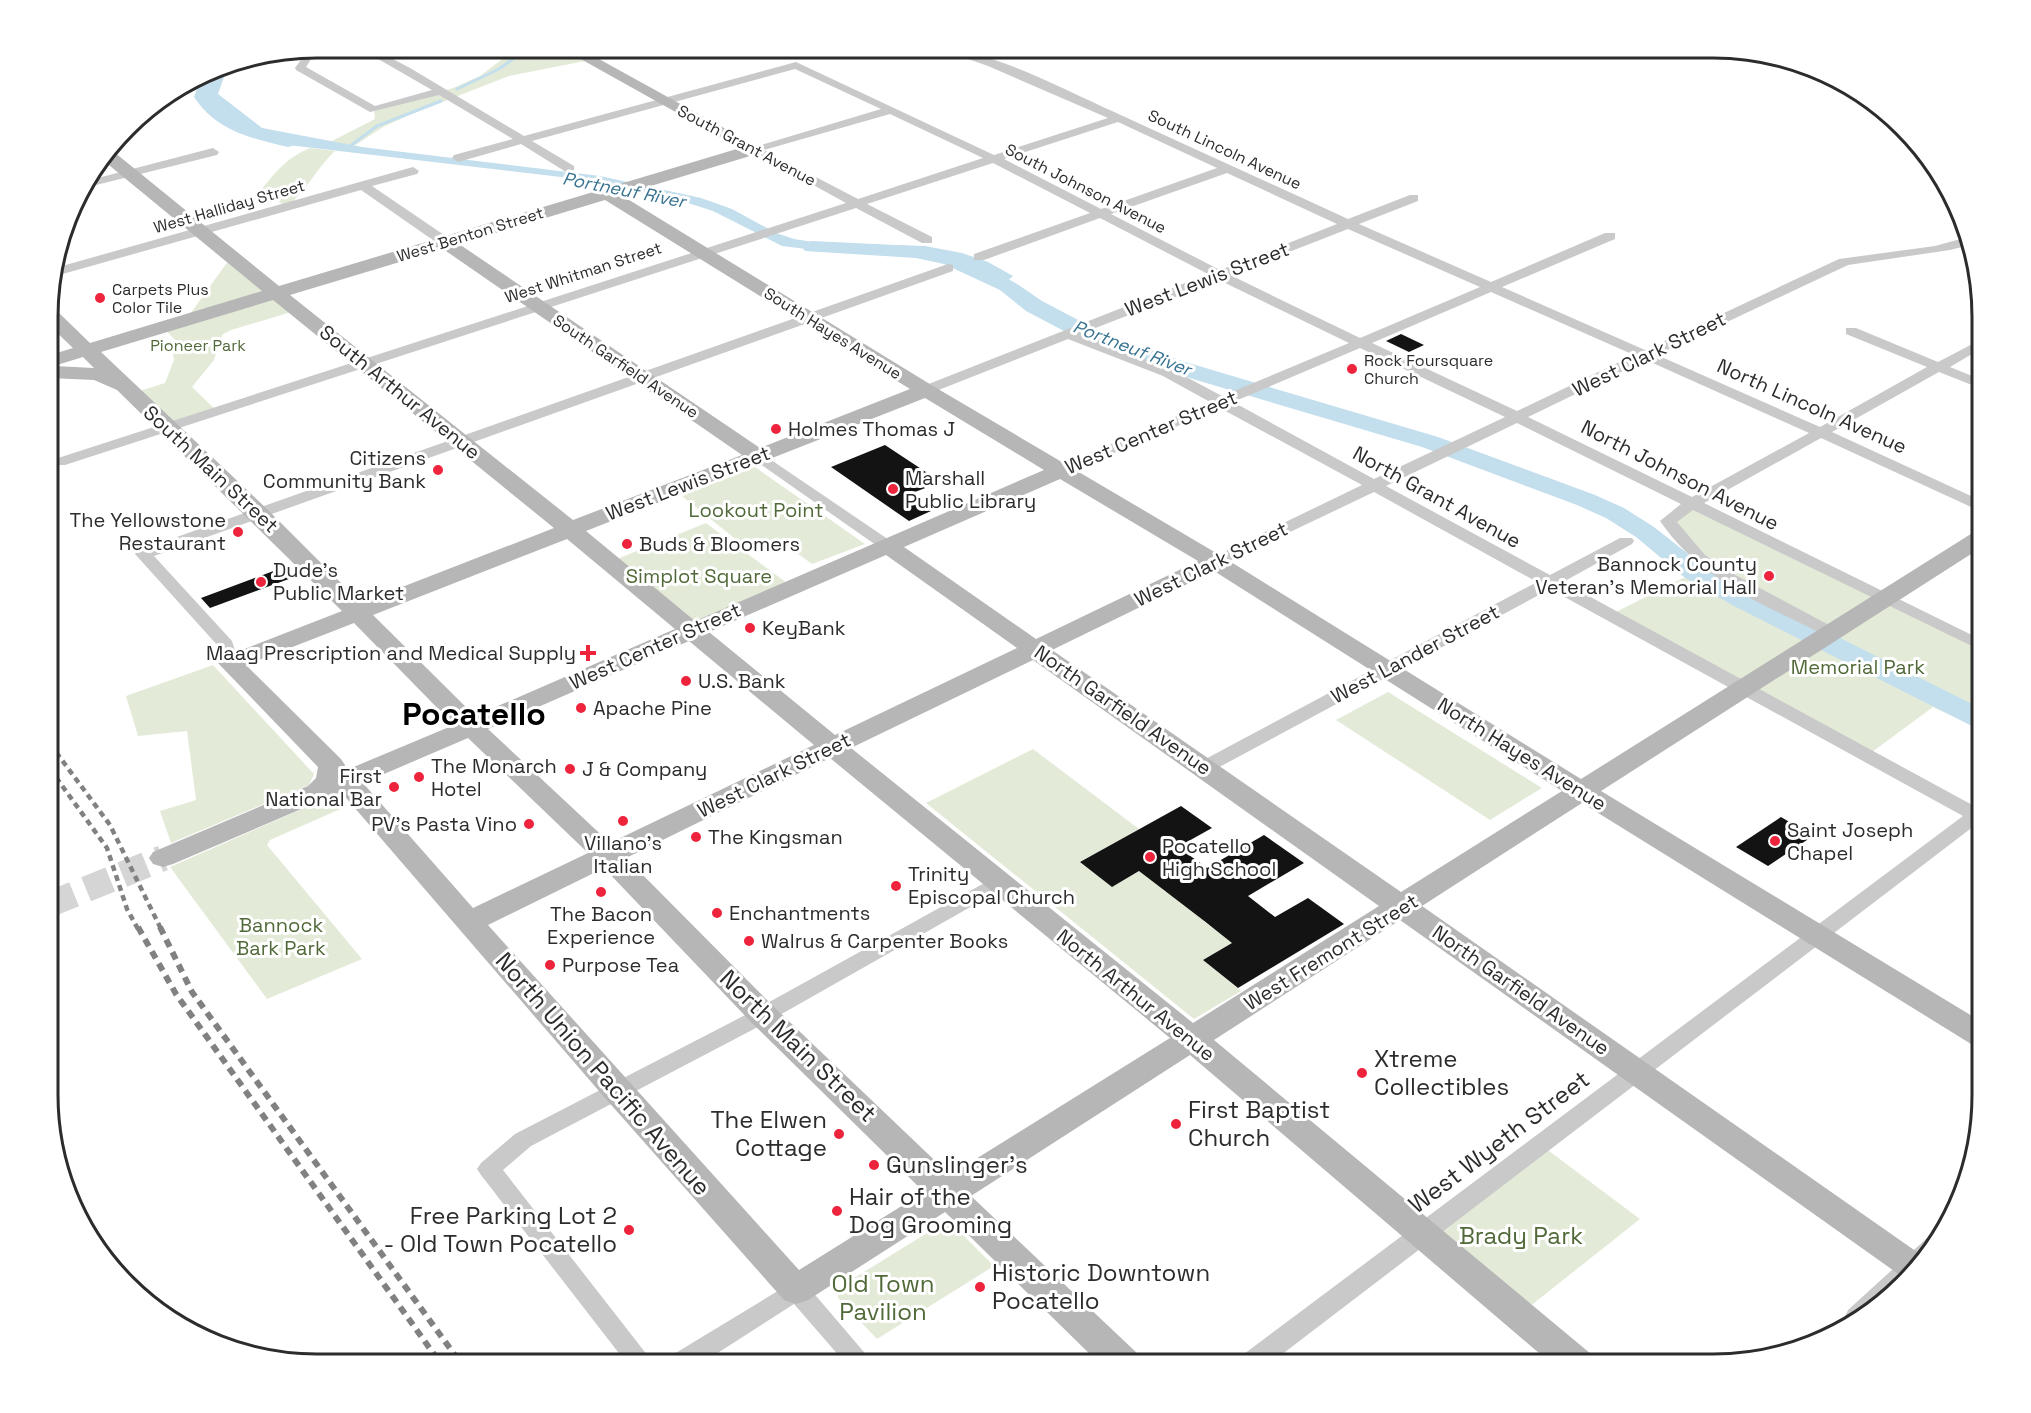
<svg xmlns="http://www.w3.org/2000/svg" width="2031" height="1413" viewBox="0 0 2031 1413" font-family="'Space Grotesk',sans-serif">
<rect width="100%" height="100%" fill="#fff"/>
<path fill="#e3ebd8" d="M517,48H568L590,60L509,76L409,115L383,127L354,146L330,142L375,119L374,110L453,88L480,76Z
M310,148L335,151C315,170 307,191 286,207L262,189C277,170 287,158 310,148Z
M231,257L298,310L231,330L222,335L214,360L192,387L218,412L169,427L130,394L165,383L174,360L172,348L176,341L163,327L185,321Z
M755,467L865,544L812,564L778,539L749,550L682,496Z
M1691,504L1982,646V730L1933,707L1868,755L1612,614L1707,566L1668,521Z
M706,523L791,586L690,630L607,563Z
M213,665L314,774L309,785L171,843L160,811L196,800L187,731L138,736L126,696Z
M1388,692L1542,788L1490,820L1336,720Z
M1033,749L1139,829L1080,862L1112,887L1145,868L1165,892L1171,889L1207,918L1203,921L1214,929L1219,926L1237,940L1203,960L1241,991L1194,1019L926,803Z
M320,801H336L345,807L270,840L267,845L362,959L267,999L170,867Z
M1541,1145L1640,1219L1519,1315L1421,1235Z
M948,1220L994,1266L877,1339L838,1298V1288Z"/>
<path fill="#c3deec" d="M228,66L218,94L262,128L362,147L600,176L701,198L732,209L776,233L794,239L819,243L925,246L962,253L988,262L1013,276L1003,285L969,263L924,251L880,247L815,250L782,246L713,211L682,201L595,181L288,145L251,133L218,115L204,94L212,70Z"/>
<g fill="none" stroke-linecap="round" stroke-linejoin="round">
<path stroke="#c3deec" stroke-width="3" d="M457,89L499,69L528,48
M346,149L377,126L441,101"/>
<path fill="#c3deec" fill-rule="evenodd" d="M215,68L221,70L212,97C231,125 264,129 295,137L297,141L295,145L288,147C250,138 217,131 194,97L201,77Z
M812,241L916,246L957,255L1014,282L1042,301L1099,331L1182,361L1438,437L1595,495L1624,508L1654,527L1702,565L1750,593L1982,709V729L1972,726L1732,605L1684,577L1636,537L1606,518L1577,505L1422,447L1166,371L1083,341L1026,311L1000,290L944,264L916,258L805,251L802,247L805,243Z"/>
</g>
<path fill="#131313" d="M1401,334L1424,345L1409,352L1386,341Z
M885,445L941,482L907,495L931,511L909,521L831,467Z
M287,566L297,576L210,608L201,598Z
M1181,806L1212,828L1178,847L1207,868L1264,835L1304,863L1248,896L1275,917L1308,898L1344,924L1238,988L1203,960L1232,943L1203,920L1139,871L1112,887L1080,862Z
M1781,817L1813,836L1768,866L1736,847Z"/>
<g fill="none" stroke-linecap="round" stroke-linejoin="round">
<path stroke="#d5d5d5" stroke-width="26" stroke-dasharray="26 13" stroke-linecap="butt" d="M50,904L163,858"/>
<path fill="#c9c9c9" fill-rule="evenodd" d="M318,48L306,67L375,106L432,90L359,48H372L410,68L524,136L796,62L994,155L1108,118L988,66L937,48C987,48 1065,90 1112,111C1191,147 1269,183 1348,219L1410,195H1418V201L1359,224L1491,282L1605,233H1615V239L1502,287L1645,350L1839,259L1935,246L1964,238L1966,246L1950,250L1848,265L1657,355L1820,427L1927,367L1846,334V328H1856L1938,362L1982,339V348L1950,367L1982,380V389L1939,372L1832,432L1982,501V512L1821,438L1704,503L1982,640V651L1693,510L1677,522L1705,555L1726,570L1844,633L1841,637H1829C1766,606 1701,581 1660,521L1681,504L1517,423L1386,486L1550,575L1620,538H1632L1634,541L1632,544L1563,582L1976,807L1982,805V824L1978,823L1268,1365H1236L1240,1357L1963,816L1550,589L1212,771H1198L1196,767L1198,763L1537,582L1374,492L1221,565H1209L1207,562L1209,559L1362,485L1220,408L1067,473H1057L1054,470L1057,467L1210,402L1163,376L1068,339L931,393H921L919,390L921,387L1208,274L1100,218L984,260H974V254L1090,213L993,163L867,204L932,237V243H922L856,208L65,465H55L52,462L55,459L846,203L748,149L881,109L795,69L532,141L574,166V172H566L521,144L458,162L452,158L454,155L513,139L439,95L370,112L296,70L295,68L308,50ZM890,114L983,158L858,199L764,150ZM1118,122L1217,168L1101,209L1004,159ZM1227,173L1337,224L1220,270L1111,214ZM1348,229L1480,287L1360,338L1230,275ZM1219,280L1349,343L1222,396L1173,370L1080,334ZM1491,292L1634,355L1517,411L1372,343ZM1360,348L1505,417L1374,479L1233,402ZM1646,360L1809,433L1692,497L1528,417Z
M213,148L219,152L217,155L84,188L90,180Z
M413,167L419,171L417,174L372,186L450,239V245H440L361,190L52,277L55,268Z
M948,264L953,265V271L154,556L232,641L239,663L236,667H224L218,646L135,554L137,551Z
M758,451L895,544L897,547L895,550H883L753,459L750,456Z
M997,876L1004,878L1007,883L1004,888L771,1020L531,1146L503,1170L655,1365H628L481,1175L477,1169L481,1163L515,1134L755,1010Z
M1935,1235L1939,1237L1927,1259L1848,1324L1845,1317L1848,1310L1927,1238Z
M796,1280L805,1283L875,1365H847L794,1304L699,1365H666L669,1357Z"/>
<path fill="#b6b6b6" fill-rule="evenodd" d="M561,48H579L762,149L760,153L621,195L933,386L1223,557L1581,779L1974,532L1982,530V547L1601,791L1982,1022V1047L1971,1044L1582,803L1422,906L1927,1259L1904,1278L1400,920L1214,1040L1591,1354L1596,1365H1553L1190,1055L971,1196L1138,1354L1143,1365H1101L945,1212L808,1300L796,1304L784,1300L605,1098L341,792L173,864L163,867L153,864L149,858L153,852L308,786L316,778L318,767L218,663L221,658L342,611L117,390L94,380L50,378V355L73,348L50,326V309L57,311L90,343L262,291L104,161L111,152H114L279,286L740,148ZM605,200L910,389L760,448L459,244ZM443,249L742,455L573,520L290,295ZM273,300L554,528L361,603L266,508L101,352ZM83,357L94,368L54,366L57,365ZM925,398L1044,470L695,621L586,531ZM1060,479L1198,561L1036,639L904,547ZM567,539L675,629L475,716L373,615ZM886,555L1017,648L835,735L709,632ZM1214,571L1562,791L1401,892L1052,650ZM354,623L454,725L344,771L345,765L341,759L246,665ZM689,641L814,745L610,843L488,729ZM1033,660L1379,906L1193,1023L851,748ZM468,738L588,853L473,908L363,783ZM830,758L1170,1038L950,1175L774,1007L626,858ZM604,868L752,1023L924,1192L799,1270L488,925Z"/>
<path stroke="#818181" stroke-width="4.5" stroke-dasharray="6 4.5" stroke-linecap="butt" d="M50,744L110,825L161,929
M50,769L107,848L127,909L138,929"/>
<path stroke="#818181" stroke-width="6" stroke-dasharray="8 6" stroke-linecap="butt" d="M138,927L176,994L441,1364
M160,927L192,992L462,1365"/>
</g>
<g fill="#ed243c" stroke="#fff" stroke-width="2">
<circle cx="100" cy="298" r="6"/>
<circle cx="1352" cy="369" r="6"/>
<circle cx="776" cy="429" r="6"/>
<circle cx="438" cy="470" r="6"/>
<circle cx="893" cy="489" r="6"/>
<circle cx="238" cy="532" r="6"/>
<circle cx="627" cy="544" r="6"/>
<circle cx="1769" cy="576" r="6"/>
<circle cx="261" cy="582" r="6"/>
<circle cx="750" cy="628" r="6"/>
<path d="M585 644h6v6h6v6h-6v6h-6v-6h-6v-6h6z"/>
<circle cx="686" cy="681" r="6"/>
<circle cx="581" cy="708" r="6"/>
<circle cx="570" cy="769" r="6"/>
<circle cx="419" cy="777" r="6"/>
<circle cx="394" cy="787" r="6"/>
<circle cx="623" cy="821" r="6"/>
<circle cx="529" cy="824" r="6"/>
<circle cx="696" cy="837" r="6"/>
<circle cx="1775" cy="841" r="6"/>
<circle cx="1150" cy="857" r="6"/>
<circle cx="896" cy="886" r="6"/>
<circle cx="601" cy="892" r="6"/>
<circle cx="717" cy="913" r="6"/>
<circle cx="749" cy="941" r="6"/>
<circle cx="550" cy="965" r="6"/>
<circle cx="1362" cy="1073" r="6"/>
<circle cx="1176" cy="1124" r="6"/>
<circle cx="839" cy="1134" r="6"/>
<circle cx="874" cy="1165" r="6"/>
<circle cx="837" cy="1211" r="6"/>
<circle cx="629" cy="1230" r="6"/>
<circle cx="980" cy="1287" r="6"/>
</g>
<g text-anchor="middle" stroke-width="6" stroke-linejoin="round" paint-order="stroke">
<g font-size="16" fill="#2c2c2c" stroke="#fff">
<text transform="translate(747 145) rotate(28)" y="6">South Grant Avenue</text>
<text transform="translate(1225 149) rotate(25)" y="6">South Lincoln Avenue</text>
<text transform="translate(1086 188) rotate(27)" y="6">South Johnson Avenue</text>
<text transform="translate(229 206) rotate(-16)" y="6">West Halliday Street</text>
<text transform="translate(470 234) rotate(-17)" y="6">West Benton Street</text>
<text transform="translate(583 272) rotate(-18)" y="6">West Whitman Street</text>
<text transform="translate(833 333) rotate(32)" y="6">South Hayes Avenue</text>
<text transform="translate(626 366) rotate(34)" y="6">South Garfield Avenue</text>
</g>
<g font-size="16" fill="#2c2c2c" stroke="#fff" text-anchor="start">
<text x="112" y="295">Carpets Plus<tspan x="112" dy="18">Color Tile</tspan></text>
<text x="1364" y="366">Rock Foursquare<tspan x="1364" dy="18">Church</tspan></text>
</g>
<g font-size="16" fill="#516938" stroke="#fff">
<text x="198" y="351">Pioneer Park</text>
</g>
<g font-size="18" font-style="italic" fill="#377291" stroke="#fff">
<text transform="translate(624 190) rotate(11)" y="6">Portneuf River</text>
<text transform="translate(1132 348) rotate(21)" y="6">Portneuf River</text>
</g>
<g font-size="20" fill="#2c2c2c" stroke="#fff">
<text transform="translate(1207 279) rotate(-21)" y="7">West Lewis Street</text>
<text transform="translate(1649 354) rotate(-26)" y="7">West Clark Street</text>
<text transform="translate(400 392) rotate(39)" y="7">South Arthur Avenue</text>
<text transform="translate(1812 406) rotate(24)" y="7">North Lincoln Avenue</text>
<text transform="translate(1151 432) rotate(-23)" y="7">West Center Street</text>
<text transform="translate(211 469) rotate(43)" y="7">South Main Street</text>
<text transform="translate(1680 475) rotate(27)" y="7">North Johnson Avenue</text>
<text transform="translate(688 483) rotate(-21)" y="7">West Lewis Street</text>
<text transform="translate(1437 497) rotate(29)" y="7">North Grant Avenue</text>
<text transform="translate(1211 564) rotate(-26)" y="7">West Clark Street</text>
<text transform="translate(655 646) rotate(-24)" y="7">West Center Street</text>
<text transform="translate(1415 654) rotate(-28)" y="7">West Lander Street</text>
<text transform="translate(1123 710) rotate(35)" y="7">North Garfield Avenue</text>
<text transform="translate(1522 754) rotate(32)" y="7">North Hayes Avenue</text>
<text transform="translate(774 775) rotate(-26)" y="7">West Clark Street</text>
<text transform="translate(1331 952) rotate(-32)" y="7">West Fremont Street</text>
<text transform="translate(1521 990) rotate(35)" y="7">North Garfield Avenue</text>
<text transform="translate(1136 995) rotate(39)" y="7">North Arthur Avenue</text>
</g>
<g font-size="20" fill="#2c2c2c" stroke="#fff" text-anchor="start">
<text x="788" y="436">Holmes Thomas J</text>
<text x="426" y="465" text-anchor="end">Citizens<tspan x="426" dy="23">Community Bank</tspan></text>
<text x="905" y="485">Marshall<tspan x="905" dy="23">Public Library</tspan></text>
<text x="226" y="527" text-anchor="end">The Yellowstone<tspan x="226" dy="23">Restaurant</tspan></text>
<text x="639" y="551">Buds &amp; Bloomers</text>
<text x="1757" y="571" text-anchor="end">Bannock County<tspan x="1757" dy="23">Veteran's Memorial Hall</tspan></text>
<text x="273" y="577">Dude's<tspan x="273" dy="23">Public Market</tspan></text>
<text x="762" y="635">KeyBank</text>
<text x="576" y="660" text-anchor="end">Maag Prescription and Medical Supply</text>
<text x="698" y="688">U.S. Bank</text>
<text x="593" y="715">Apache Pine</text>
<text x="431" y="773">The Monarch<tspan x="431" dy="23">Hotel</tspan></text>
<text x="582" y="776">J &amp; Company</text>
<text x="382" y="783" text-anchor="end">First<tspan x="382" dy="23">National Bar</tspan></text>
<text x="517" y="831" text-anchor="end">PV's Pasta Vino</text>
<text x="1787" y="837">Saint Joseph<tspan x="1787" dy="23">Chapel</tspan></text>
<text x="708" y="844">The Kingsman</text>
<text x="623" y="850" text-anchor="middle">Villano's<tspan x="623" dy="23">Italian</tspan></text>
<text x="1162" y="853">Pocatello<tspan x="1162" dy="23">High School</tspan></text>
<text x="908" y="881">Trinity<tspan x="908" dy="23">Episcopal Church</tspan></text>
<text x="729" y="920">Enchantments</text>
<text x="601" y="921" text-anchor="middle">The Bacon<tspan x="601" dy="23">Experience</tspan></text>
<text x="761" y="948">Walrus &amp; Carpenter Books</text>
<text x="562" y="972">Purpose Tea</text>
</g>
<g font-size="20" fill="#516938" stroke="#fff">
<text x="756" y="517">Lookout Point</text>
<text x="699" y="583">Simplot Square</text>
<text x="1858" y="674">Memorial Park</text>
<text x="281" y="932">Bannock<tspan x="281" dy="23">Bark Park</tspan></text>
</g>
<g font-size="24" fill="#2c2c2c" stroke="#fff">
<text transform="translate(798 1046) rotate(44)" y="8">North Main Street</text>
<text transform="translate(603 1074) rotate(49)" y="8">North Union Pacific Avenue</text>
<text transform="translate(1499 1142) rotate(-37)" y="8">West Wyeth Street</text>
</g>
<g font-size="24" fill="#2c2c2c" stroke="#fff" text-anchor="start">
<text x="1374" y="1067">Xtreme<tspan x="1374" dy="28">Collectibles</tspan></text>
<text x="1188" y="1118">First Baptist<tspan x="1188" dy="28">Church</tspan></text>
<text x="827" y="1128" text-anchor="end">The Elwen<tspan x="827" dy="28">Cottage</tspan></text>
<text x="886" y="1173">Gunslinger's</text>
<text x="849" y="1205">Hair of the<tspan x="849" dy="28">Dog Grooming</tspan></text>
<text x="617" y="1224" text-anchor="end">Free Parking Lot 2<tspan x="617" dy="28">- Old Town Pocatello</tspan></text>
<text x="992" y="1281">Historic Downtown<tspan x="992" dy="28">Pocatello</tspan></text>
</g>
<g font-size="24" fill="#516938" stroke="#fff">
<text x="1521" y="1244">Brady Park</text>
<text x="883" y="1292">Old Town<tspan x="883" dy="28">Pavilion</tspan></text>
</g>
<g font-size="32" font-weight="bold" fill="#000" stroke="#fff">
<text x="474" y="725">Pocatello</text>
</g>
</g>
<path d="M0 0H2031V1413H0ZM317 58H1713A259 259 0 0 1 1972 317V1095A259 259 0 0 1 1713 1354H317A259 259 0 0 1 58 1095V317A259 259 0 0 1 317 58Z" fill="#fff" fill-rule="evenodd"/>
<path fill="none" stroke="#2c2c2c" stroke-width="3" d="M317 58H1713A259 259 0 0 1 1972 317V1095A259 259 0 0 1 1713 1354H317A259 259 0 0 1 58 1095V317A259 259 0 0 1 317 58Z"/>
</svg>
